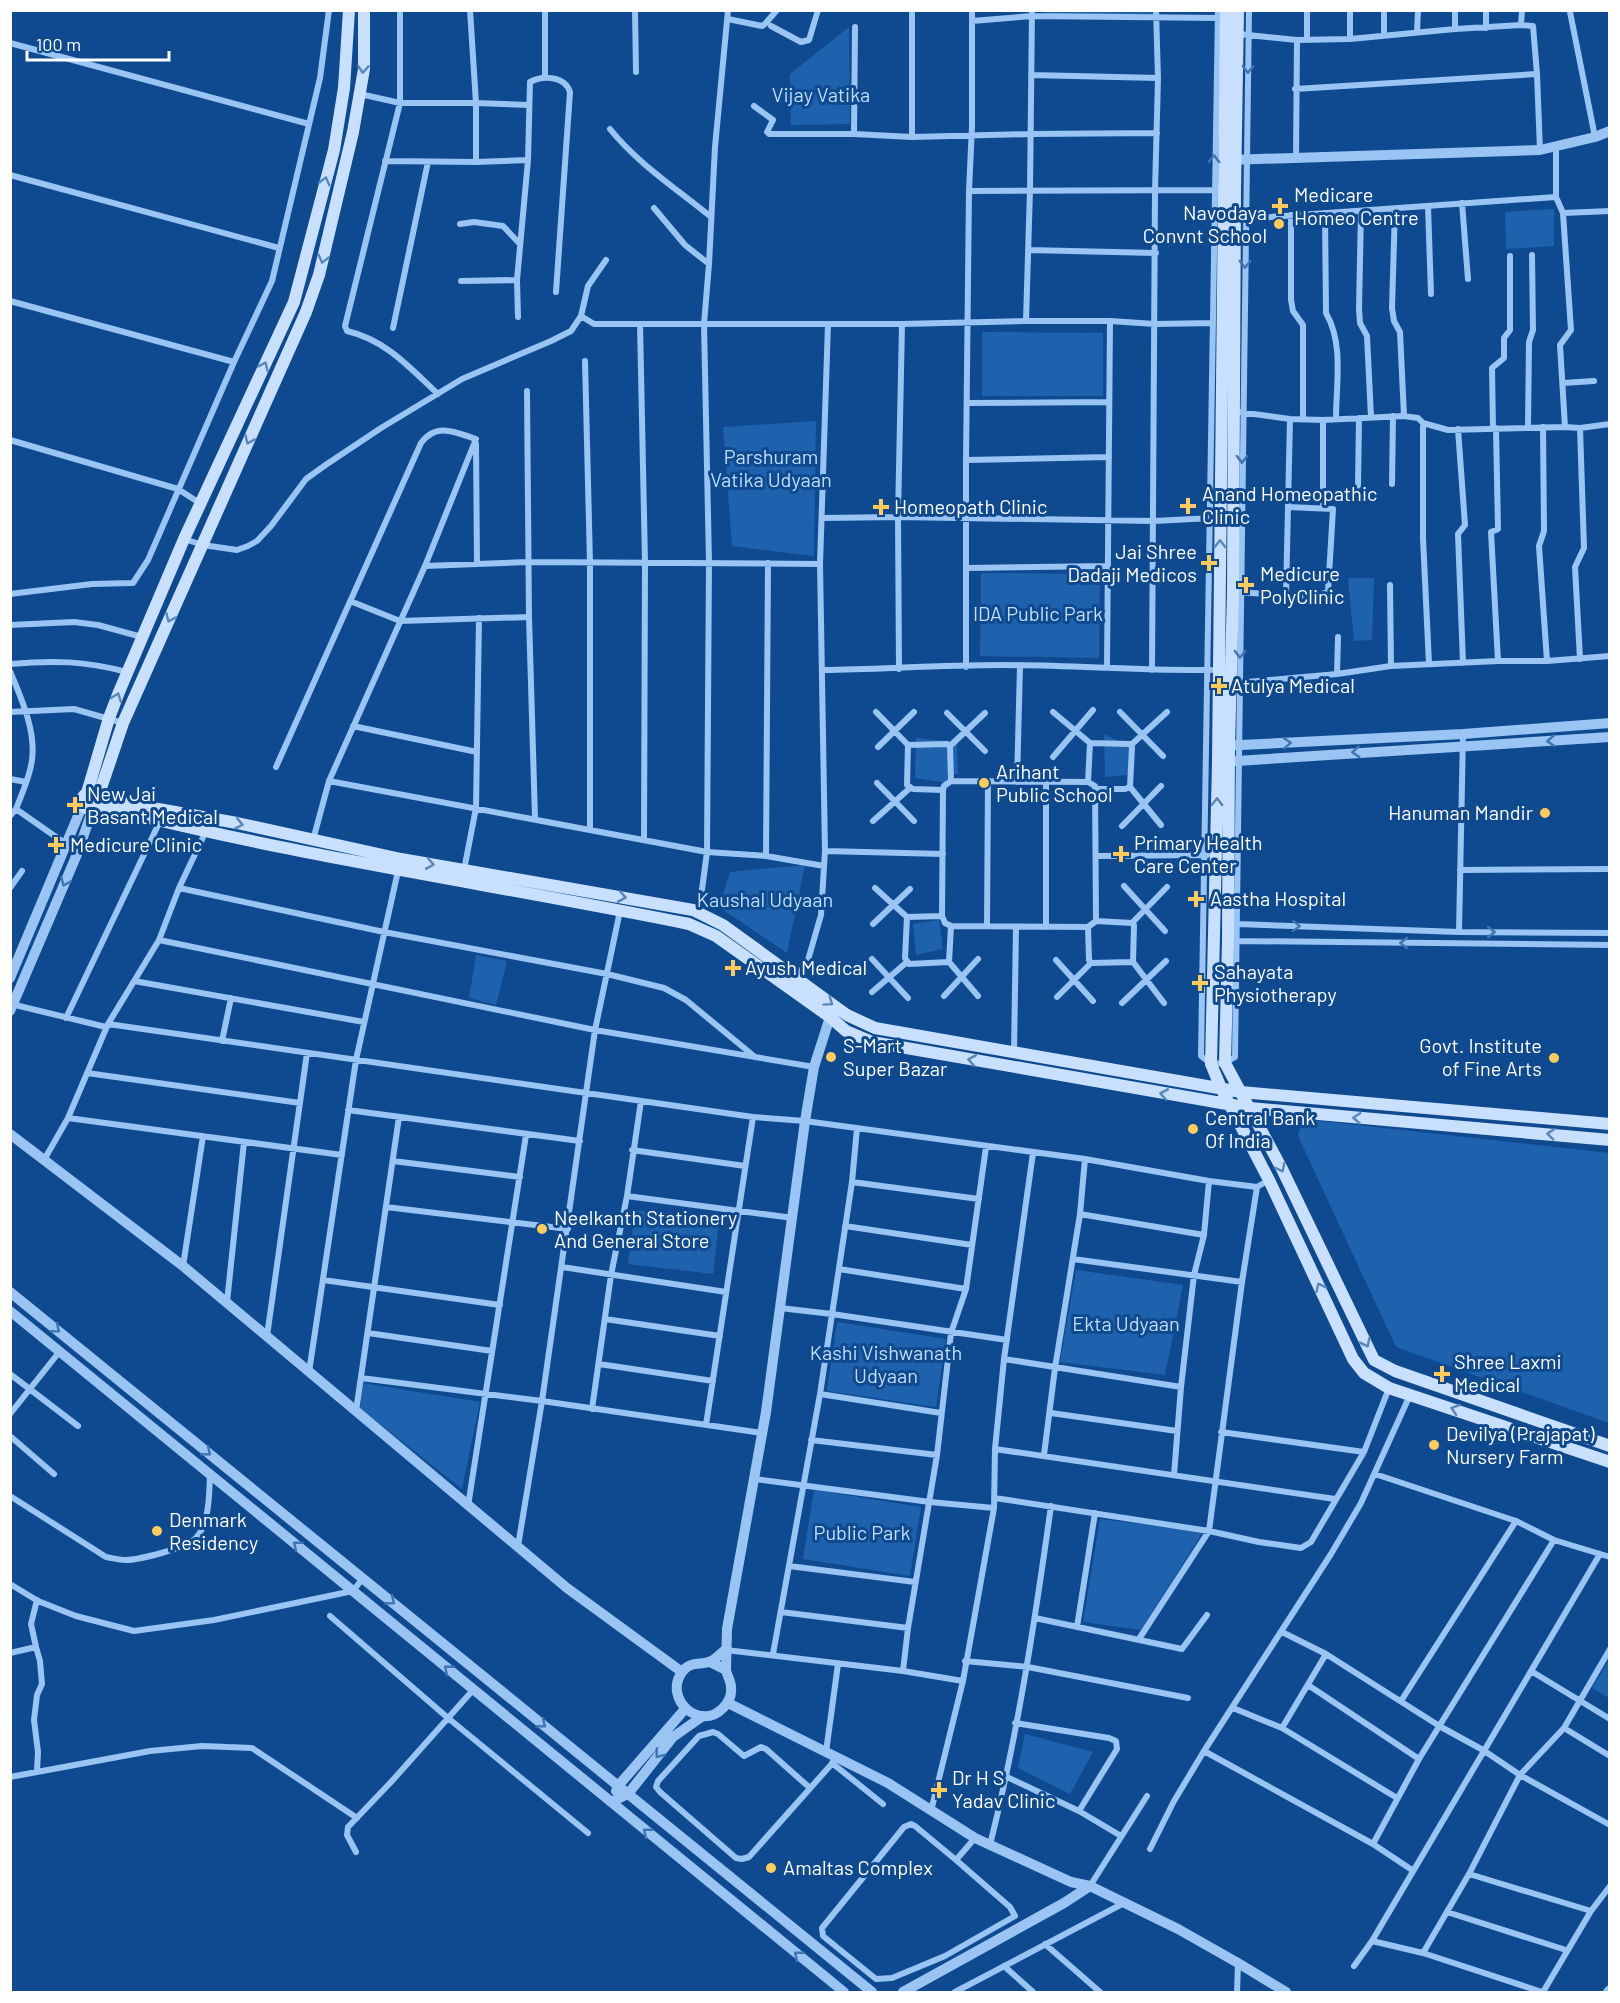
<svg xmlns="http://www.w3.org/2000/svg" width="1620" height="2003" viewBox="0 0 1620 2003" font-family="Barlow,sans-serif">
<rect width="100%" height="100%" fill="#0f4a90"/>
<path fill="#1e62ad" d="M1046,10L1156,11V15L1046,13Z
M849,27L850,124L791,125L790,74Z
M1554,209V246L1506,249L1505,212Z
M982,332L1103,333V396H982Z
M816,421L814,556L732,546L723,427Z
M981,573L1100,574L1099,658L980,656Z
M1348,578H1374L1372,640L1354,641Z
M1104,734L1135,749L1127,775L1105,777Z
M916,738L957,742L958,774H948L947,783L915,778Z
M805,865L787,953L719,907L730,872Z
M939,920L943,949L916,955L913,924Z
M476,955L507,961L496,1005L469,998Z
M1302,1119L1609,1153V1423L1396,1347L1298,1136Z
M635,1210L719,1220L713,1274L628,1264Z
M1076,1270L1183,1285L1165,1375L1060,1362Z
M837,1322L946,1339L936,1407L827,1391Z
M362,1383L480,1402L462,1489L360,1408Z
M814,1490L921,1507L910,1576L803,1559Z
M1100,1519L1203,1532L1141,1630L1083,1622Z
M1609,1660V1698L1592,1688Z
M1025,1734L1093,1752L1070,1794L1018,1768Z"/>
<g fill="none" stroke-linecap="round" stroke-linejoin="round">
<path stroke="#99c4f3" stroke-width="6" d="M400,10V103L345,326L347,331C386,340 410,368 438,394
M470,10L476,103V162
M635,10L636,72
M1218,10L1201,1056L1211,1064L1225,1063L1235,1057L1249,10
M1307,10V40
M1455,10V29
M1570,12L1595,137
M728,19L762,26L765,24L777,10
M972,21L1032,16L1220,18
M1521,25L1522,10
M771,26L801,42L809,40L818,10
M1486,28V10
M1417,32L1418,10
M1238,34L1297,40L1350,39L1455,29L1521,25L1533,26L1537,74L1540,150
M1384,35V10
M1350,39V10
M10,43L309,124
M1031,75L1158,78
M545,78V10
M1295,89L1537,74
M360,94L400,103H476L528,105
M754,106L773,120L767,132L769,134H854L912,137L1031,134L1157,133
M610,129C638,164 677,189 711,217
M854,134L855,27
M912,137V10
M1556,146V197L1563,213L1571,330L1560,345L1565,427
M1296,159L1297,40
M385,161L476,162L528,160
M10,175L279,248
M969,191L1216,190
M1462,203L1468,279
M1428,206L1431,294
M654,208L685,245L709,264
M1395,209L1392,308L1394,321L1400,332L1404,416
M1361,211L1359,309L1360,323L1367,336L1371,417
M1325,213L1326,313C1344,344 1336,384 1336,419
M1563,213L1610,211
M1291,215V300L1293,311L1303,325V419
M1242,219L1556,197
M460,224L474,222L503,226L519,243
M1028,250L1156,253
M461,281L517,280
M10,301L234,362
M581,316L588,286L606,260
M518,317L517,280L528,160L530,82C543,75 565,76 570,92L556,292
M1026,321L1030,190L1032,10
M640,324L645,562L644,840
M393,328L428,162
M585,361L590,563V829
M1563,383L1594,381
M527,391L529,617L535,818
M967,403L1109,402
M1239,412L1290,419L1323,420L1404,416L1418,418L1423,423L1448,430L1565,427L1580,428L1610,424
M1423,423V538L1429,664
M1528,427L1529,342L1533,330L1532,255
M1543,427L1544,531L1539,546L1547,661
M1493,428L1492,368L1504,358V338L1510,330V256
M1496,428L1498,529L1491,532L1498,661
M1580,428L1584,548L1575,567L1580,659
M1458,429L1465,525L1458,534L1463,663
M10,440L178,489L201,504
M476,444L477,563
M966,460L1109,457
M1392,484L1393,416
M1358,486L1359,418
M1323,508V420
M823,518L898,517L1154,521L1212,518
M184,539L203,545L237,550L248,546L257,541L271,526L306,479L327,464L381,428L462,379L551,341L571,331L581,316L594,324H902L1026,321H1110L1155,324L1213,323
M425,566L529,562L820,564
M966,568L1108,566
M1390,585L1391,666
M1238,592C1262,593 1307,600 1328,592L1333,509L1288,507
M10,594L92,584L133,583L148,560L234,362L272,281L320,78L329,10
M1286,595L1290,419
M350,601L400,621L529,617
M10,625L74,622L98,625L142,637
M10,664C54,660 85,661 127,672
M966,667V460L969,191L972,126V10
M1107,667L1110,321
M899,669L898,517L902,324
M823,670C882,669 941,665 1001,665C1071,665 1141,671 1211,670
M1152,670L1155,191L1158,78L1156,10
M10,671C21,698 36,730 32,760C30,777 22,793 16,809
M1337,674L1338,637
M1236,683L1337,674L1391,666L1498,661H1547L1610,656
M10,712L74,709L123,723
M876,712L908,745
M1053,712L1090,743
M1120,712L1163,756
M947,713L985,751
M353,726L477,752
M1131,745L1167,712
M950,746L985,713
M878,747L914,712
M1053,757L1093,710
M276,767L421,443C436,422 455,432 476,439
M10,779L26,782
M329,781L707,852L766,856L824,866
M951,781L1088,782L1095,786L1096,921L1088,927L951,926L945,923L942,916L943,790L944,786Z
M1017,782L1020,666
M1088,782L1090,743L1130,744L1132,747L1130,787L1125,789H1097
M877,783L914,821
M1130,787L1161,825
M943,790L913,789L907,785L908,745L947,744L950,746L951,781
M10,816L16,809L66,844
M873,821L910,788
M1122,826L1161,786
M313,840L329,781L425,566L476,439
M825,851L943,854
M766,856L768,563
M1097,856L1207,855
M464,870L476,808L479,618
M1460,870L1610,869
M1124,886L1165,931
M10,888L22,871
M179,888L384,932L607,974L664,988L686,1000L755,1057
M875,888L907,917
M699,912L707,852L709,562L704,324L709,264L715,147L728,10
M942,916L907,917L905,958L909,964L949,962L951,926
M1132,923L1167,887
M873,924L910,889
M1237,924L1459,932L1610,933
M987,926L988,781
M1046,927V782
M1088,927L1089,960L1091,963L1133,962L1134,925L1132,923L1096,921
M1459,932L1463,734
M159,940L595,1030L814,1067
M1237,941L1610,945
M872,959L908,998
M1056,960L1093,1001
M949,962L978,996
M1133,962L1164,1003
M796,978L808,960L821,915L825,851L820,564L828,324
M134,981L364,1022
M872,992L907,962
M944,996L978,959
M1057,997L1091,963
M1122,1003L1166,961
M11,1004L106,1027
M66,1018L160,821
M108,1024L753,1117L805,1121L1085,1159L1209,1181L1257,1187L1269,1180
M222,1041L231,998
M1014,1052L1016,927
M87,1073L300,1103
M348,1110L580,1141
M68,1118L342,1155
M632,1150L745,1166
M44,1160L68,1118L108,1024L159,940L179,888L206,831
M393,1161L520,1177
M852,1182L979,1199
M627,1196L793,1218
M386,1207L568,1229
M1080,1214L1204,1235
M845,1226L972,1245
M1073,1259L1242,1282
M183,1266L203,1136
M562,1267L726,1292
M839,1269L966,1289
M323,1280L500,1305
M227,1302L244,1142
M780,1308L832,1314L1007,1340
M605,1319L720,1336
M368,1333L492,1351
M267,1336L307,1053
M1004,1359L1181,1387
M599,1364L713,1381
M309,1372L356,1060L398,871
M10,1374L78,1426
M361,1378L542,1401L762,1433
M820,1394L941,1413
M592,1409L611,1275L627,1196L641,1101
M356,1411L399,1117
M1051,1413L1177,1431
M10,1414L60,1351
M706,1425L753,1117
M1221,1432L1364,1452
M10,1436L54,1474
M811,1440L937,1455
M995,1449L1335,1499
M1044,1455L1055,1368L1080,1214L1085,1159
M1375,1474L1516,1521L1554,1540L1610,1557
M1174,1475L1181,1387L1194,1275L1204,1235L1209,1181
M755,1479L930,1502L994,1508
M10,1496L106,1557C112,1558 119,1560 125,1560C139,1560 187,1548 196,1538C210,1522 209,1494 210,1475
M995,1498L1209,1531L1259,1542L1301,1548L1311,1542L1364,1452L1389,1388
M468,1506L526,1135
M518,1546L542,1401L595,1030L620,911
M789,1566L915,1582
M10,1584L38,1601L76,1616L134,1631L214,1620L353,1591L363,1578
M781,1612L908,1628
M330,1616L448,1718L588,1833
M1035,1618L1182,1649L1207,1615
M1077,1627L1095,1513
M1282,1632L1326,1654L1441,1727L1483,1750L1520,1775L1610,1825
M1139,1639L1209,1531L1242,1282L1257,1187
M36,1647L40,1661L42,1684L37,1695L34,1720L38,1752L37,1771
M726,1650L903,1671L963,1681
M10,1653L36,1647L31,1624L37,1600
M773,1654L820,1394L852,1182L857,1128
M965,1661L1028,1667L1188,1698
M903,1671L908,1628L937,1455L951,1333L966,1289L986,1147
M1531,1671L1610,1719
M1308,1685L1419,1759
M1401,1701L1516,1521
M1233,1708L1282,1728L1397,1798
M1015,1723L1109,1738L1116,1741L1117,1749L1079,1811
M1282,1728L1326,1654
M1564,1728L1610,1756
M1204,1751L1373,1844L1412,1870
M826,1752L838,1664
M832,1763L883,1804
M10,1777L150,1751L202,1746L252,1748L357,1818
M1007,1777L1079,1811L1121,1836
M810,1788L766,1749L761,1747L744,1756L718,1734L713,1732L699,1736L658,1781L656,1787L660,1792L736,1858L742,1859L749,1857L837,1758
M931,1811L963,1681L994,1508L995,1449L1004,1359L1033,1153
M1373,1844L1419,1759L1554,1540
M990,1845C1018,1733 1035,1620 1051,1506
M1150,1849L1174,1801L1204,1751L1331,1554L1361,1503L1410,1395
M356,1852L347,1835L348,1827L392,1781L473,1690
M956,1860L915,1826L911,1824L904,1827L822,1928L823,1936L876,1979L892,1978L945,1956L1015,1916L1010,1907L956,1860L975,1838
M1469,1874L1591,1911
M1090,1886L1147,1796
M1447,1912L1566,1950
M1372,1941L1423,1953L1542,1992
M1045,1944L1100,1992
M1423,1953L1469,1874L1520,1775L1564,1728L1610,1649
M1004,1966L1033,1992
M1354,1966L1372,1941L1600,1554
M955,1992L1124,1903
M1237,1992L1238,1963
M1543,1992L1591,1911L1610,1886"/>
<path stroke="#99c4f3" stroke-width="10" d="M1229,160L1540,150L1595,137L1610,131
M1220,746L1463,734L1610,723
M1221,762L1610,737
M10,978L83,804
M10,1011L78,852L93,808
M10,1134L183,1266L567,1588L682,1672
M10,1292L872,1992
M10,1311L844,1992
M710,1662L726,1670C727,1676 731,1681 731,1687C732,1696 729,1702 723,1708C700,1732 663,1699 682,1672C691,1660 701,1666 711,1661C716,1659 721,1653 725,1650
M726,1670L727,1629L766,1412L805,1121L814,1067L830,1017
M728,1703L888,1783L975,1838L1071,1882L1090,1886
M616,1791L618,1786L685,1709
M611,1802L628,1794L673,1737L703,1716
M903,1992L1064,1903L1090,1886L1178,1929L1238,1963L1286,1992
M1608,1992L1610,1990"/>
<path stroke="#c8e0fd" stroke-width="12" d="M1226,10L1218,762L1211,1064L1221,1088L1269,1180L1353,1359L1364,1373L1389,1388L1610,1462
M1238,10L1235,190L1233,592L1229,746L1228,941L1225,1063L1282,1169L1374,1360L1395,1371L1610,1446
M87,793L109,718L119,692L184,539L294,302L334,150L344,88L349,10
M82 801a8 8 0 1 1 16 0a8 8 0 1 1-16 0Z
M98,797L123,723L306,312L319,275L353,132L364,69V10
M105,802L130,804L237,823L401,859L693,910L723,925L847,1015L875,1028L1241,1092L1610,1124
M97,805C292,856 492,884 689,924L716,936L830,1017L846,1031L872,1042L1250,1108L1610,1140"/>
</g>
<defs><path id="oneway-chevron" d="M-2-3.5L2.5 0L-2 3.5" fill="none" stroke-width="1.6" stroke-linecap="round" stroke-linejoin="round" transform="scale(1.5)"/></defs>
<g stroke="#5986bc">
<use href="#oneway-chevron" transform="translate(363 69) rotate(94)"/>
<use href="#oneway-chevron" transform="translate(325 181) rotate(-75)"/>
<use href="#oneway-chevron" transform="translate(323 259) rotate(104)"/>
<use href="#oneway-chevron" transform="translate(264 366) rotate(-65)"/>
<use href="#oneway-chevron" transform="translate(249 440) rotate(114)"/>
<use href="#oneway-chevron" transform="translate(1220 544) rotate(-89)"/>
<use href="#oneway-chevron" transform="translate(170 618) rotate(114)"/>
<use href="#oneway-chevron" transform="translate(117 697) rotate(-69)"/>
<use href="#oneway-chevron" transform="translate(1217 802) rotate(-89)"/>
<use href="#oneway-chevron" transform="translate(239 824) rotate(11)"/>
<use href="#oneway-chevron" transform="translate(430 864) rotate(10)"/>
<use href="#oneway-chevron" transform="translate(622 897) rotate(10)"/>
<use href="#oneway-chevron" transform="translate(829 1002) rotate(35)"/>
<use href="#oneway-chevron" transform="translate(972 1060) rotate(-170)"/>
<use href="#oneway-chevron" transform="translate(1164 1094) rotate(-170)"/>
<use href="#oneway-chevron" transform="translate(1357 1118) rotate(-176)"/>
<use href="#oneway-chevron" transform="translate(1551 1134) rotate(-174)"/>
<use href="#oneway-chevron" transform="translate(1281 1168) rotate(63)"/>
<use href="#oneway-chevron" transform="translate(1320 1287) rotate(-115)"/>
<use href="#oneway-chevron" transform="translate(1366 1343) rotate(64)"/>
<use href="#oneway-chevron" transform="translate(1455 1409) rotate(-161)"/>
</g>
<g stroke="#3f75b3">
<use href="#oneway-chevron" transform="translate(1248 69) rotate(91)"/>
<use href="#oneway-chevron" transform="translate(1214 159) rotate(-89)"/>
<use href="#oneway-chevron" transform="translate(1245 264) rotate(91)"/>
<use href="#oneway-chevron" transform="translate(1242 459) rotate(91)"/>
<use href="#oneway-chevron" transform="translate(1240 654) rotate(91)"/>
<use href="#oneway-chevron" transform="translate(1551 741) rotate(176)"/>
<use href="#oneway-chevron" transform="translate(1287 743) rotate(-3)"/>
<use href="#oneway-chevron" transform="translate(1356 752) rotate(176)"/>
<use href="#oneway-chevron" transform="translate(65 882) rotate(113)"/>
<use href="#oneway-chevron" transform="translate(1296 926) rotate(2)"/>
<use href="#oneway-chevron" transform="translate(1491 932)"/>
<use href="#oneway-chevron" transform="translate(1404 943) rotate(-179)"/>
<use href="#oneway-chevron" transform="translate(56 1329) rotate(39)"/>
<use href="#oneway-chevron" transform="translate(207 1452) rotate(39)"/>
<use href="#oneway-chevron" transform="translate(297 1545) rotate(-141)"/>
<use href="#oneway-chevron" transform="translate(391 1601) rotate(39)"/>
<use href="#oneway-chevron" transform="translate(448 1669) rotate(-141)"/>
<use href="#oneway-chevron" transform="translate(542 1724) rotate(39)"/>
<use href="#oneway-chevron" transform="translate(659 1754) rotate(129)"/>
<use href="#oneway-chevron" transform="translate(647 1832) rotate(-141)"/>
<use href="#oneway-chevron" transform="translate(798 1955) rotate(-141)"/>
</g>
<g fill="#ffcc5b" stroke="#0f4a90" stroke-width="2">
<path d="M1277 197h6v6h6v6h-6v6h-6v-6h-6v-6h6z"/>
<circle cx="1279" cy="224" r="6"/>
<path d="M1185 497h6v6h6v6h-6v6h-6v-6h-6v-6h6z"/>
<path d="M878 498h6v6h6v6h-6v6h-6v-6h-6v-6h6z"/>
<path d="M1206 554h6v6h6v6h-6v6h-6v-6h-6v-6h6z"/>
<path d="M1243 576h6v6h6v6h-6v6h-6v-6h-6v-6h6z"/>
<path d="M1216 677h6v6h6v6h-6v6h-6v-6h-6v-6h6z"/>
<circle cx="984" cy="783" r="6"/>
<path d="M72 796h6v6h6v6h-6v6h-6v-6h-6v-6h6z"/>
<circle cx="1545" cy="813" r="6"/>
<path d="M53 836h6v6h6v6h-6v6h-6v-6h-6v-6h6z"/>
<path d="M1118 845h6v6h6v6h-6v6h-6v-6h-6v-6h6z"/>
<path d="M1193 890h6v6h6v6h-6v6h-6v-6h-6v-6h6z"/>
<path d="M730 959h6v6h6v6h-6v6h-6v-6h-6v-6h6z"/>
<path d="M1197 974h6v6h6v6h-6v6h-6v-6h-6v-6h6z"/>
<circle cx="831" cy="1057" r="6"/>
<circle cx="1554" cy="1058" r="6"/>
<circle cx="1193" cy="1129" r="6"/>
<circle cx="542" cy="1229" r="6"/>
<path d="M1439 1365h6v6h6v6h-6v6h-6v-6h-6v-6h6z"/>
<circle cx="1434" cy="1445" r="6"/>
<circle cx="157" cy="1531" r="6"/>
<path d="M936 1781h6v6h6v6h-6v6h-6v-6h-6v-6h6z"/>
<circle cx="771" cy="1868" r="6"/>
</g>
<g text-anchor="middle" stroke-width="6" stroke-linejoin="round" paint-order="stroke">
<g font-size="20" fill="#c0defe" stroke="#0f4a90">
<text x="821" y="102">Vijay Vatika</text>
<text x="771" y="464">Parshuram<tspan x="771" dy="23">Vatika Udyaan</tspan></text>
<text x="1038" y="621">IDA Public Park</text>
<text x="765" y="907">Kaushal Udyaan</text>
<text x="1126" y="1331">Ekta Udyaan</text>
<text x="886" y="1360">Kashi Vishwanath<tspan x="886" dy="23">Udyaan</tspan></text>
<text x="862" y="1540">Public Park</text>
</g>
<g font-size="20" fill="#fff" stroke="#0f4a90" text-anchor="start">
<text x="1294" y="202">Medicare<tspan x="1294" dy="23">Homeo Centre</tspan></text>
<text x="1267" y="220" text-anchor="end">Navodaya<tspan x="1267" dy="23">Convnt School</tspan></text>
<text x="1202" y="501">Anand Homeopathic<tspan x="1202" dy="23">Clinic</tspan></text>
<text x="894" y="514">Homeopath Clinic</text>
<text x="1197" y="559" text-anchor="end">Jai Shree<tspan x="1197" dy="23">Dadaji Medicos</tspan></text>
<text x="1260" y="581">Medicure<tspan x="1260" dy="23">PolyClinic</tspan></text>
<text x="1231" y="693">Atulya Medical</text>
<text x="996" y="779">Arihant<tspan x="996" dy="23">Public School</tspan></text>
<text x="87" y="801">New Jai<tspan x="87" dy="23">Basant Medical</tspan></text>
<text x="1533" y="820" text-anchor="end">Hanuman Mandir</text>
<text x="1134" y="850">Primary Health<tspan x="1134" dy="23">Care Center</tspan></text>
<text x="70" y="852">Medicure Clinic</text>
<text x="1210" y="906">Aastha Hospital</text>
<text x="745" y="975">Ayush Medical</text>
<text x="1214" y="979">Sahayata<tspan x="1214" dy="23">Physiotherapy</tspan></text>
<text x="843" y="1053">S-Mart<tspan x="843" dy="23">Super Bazar</tspan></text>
<text x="1542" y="1053" text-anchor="end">Govt. Institute<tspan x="1542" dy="23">of Fine Arts</tspan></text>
<text x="1205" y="1125">Central Bank<tspan x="1205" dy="23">Of India</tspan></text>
<text x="554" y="1225">Neelkanth Stationery<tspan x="554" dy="23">And General Store</tspan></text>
<text x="1454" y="1369">Shree Laxmi<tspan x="1454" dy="23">Medical</tspan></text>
<text x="1446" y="1441">Devilya (Prajapat)<tspan x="1446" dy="23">Nursery Farm</tspan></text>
<text x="169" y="1527">Denmark<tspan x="169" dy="23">Residency</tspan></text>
<text x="952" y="1785">Dr H S<tspan x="952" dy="23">Yadav Clinic</tspan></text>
<text x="783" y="1875">Amaltas Complex</text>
</g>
</g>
<rect width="1620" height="2003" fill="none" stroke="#ffffff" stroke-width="24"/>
<path d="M27 51v9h142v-9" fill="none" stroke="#ffffff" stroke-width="3"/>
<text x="36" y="51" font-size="18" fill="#ffffff" stroke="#0f4a90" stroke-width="4.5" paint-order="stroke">100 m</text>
</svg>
